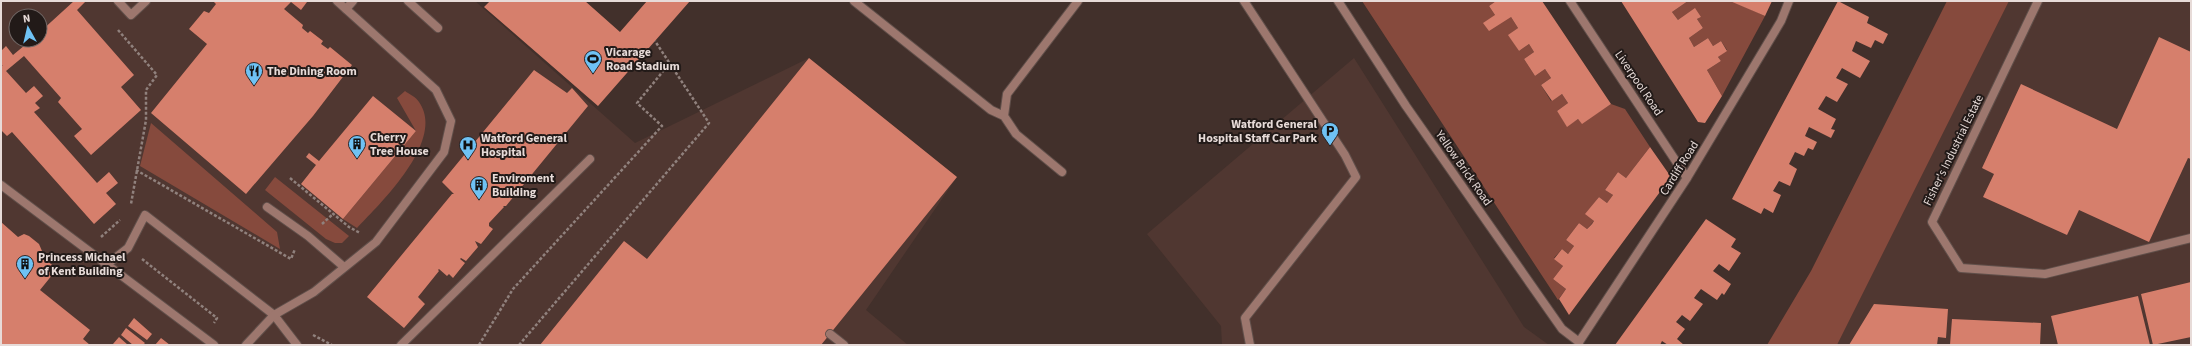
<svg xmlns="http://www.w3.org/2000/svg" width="2192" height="346" viewBox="0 0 2192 346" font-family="'Source Sans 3',sans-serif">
<rect width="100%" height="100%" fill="#42302b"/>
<path fill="#503731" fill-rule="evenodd" d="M1,1H475L635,143L809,58L957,177L866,310L908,345H1ZM16,16H40V40H16Z
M2009,1H2191V345H1837Z
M1354,58L1524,327L1549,345H1222L1221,326L1147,234Z"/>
<path fill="#864a3d" d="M1362,1H1496L1489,6L1495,15L1511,17L1518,28L1509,35L1519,51L1529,44L1534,52L1524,59L1535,76L1545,69L1551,78L1541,85L1551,101L1562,94L1568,103L1557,111L1567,126L1578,119L1582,123L1611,104L1625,109L1650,147L1626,178L1618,172L1605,190L1613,195L1607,203L1599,197L1586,214L1594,221L1587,229L1579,223L1566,240L1574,246L1568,254L1562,249L1554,258L1563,266L1553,279L1566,289L1558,300Z
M1688,1H1732L1765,16L1722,96L1707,70L1721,61L1718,57L1727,50L1721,41L1713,46L1708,38L1694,47L1689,38L1703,28L1697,19L1701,17L1678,20L1672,12Z
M1947,1H2009L1837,345H1767L1811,271Z
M405,91C409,94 416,97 419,102C446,140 381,203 357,228L343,219L416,131L397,98Z
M151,123L277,232L280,249L140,166Z
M275,177L349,236L342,243H335L326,239L265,190Z"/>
<path fill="#d67f6c" d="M74,1H86L77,10L134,75L121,87L141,110L91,155L74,136L82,129L58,102L61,98L24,56L6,71L26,93L34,86L43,96L35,103L40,108L34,112L97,183L109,172L118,183L106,193L116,204L94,224L12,132L7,136L1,130V65L3,66L1,64V51L6,46L13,55L31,40H40V32Z
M213,1H306L307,2L301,10L291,2L284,9L303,25L302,28L308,33L310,31L323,41L321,44L328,49L330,47L352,65L313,116L246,194L151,113L207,44L189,29L204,11L209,13L216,4Z
M490,1H585L620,32L647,1H690L598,106L484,7Z
M1496,1H1542L1611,104L1582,124L1578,119L1567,127L1557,111L1568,103L1562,94L1552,101L1541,85L1551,78L1545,69L1535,76L1524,59L1534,52L1529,44L1519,51L1508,35L1518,28L1511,17L1489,31L1483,23L1495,15L1489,6Z
M1621,1H1688L1672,12L1678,20L1695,8L1701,17L1697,19L1703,28L1689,38L1694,47L1708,38L1713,46L1721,41L1727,51L1718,57L1721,61L1707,70L1722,96L1705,123L1698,122Z
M1730,1H1772L1765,16Z
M1838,1L1869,17L1867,23L1888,34L1883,44L1875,40L1871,48L1856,41L1852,51L1870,61L1860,78L1842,68L1836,78L1848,84L1837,102L1826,96L1818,109L1836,119L1831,129L1835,130L1831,138L1809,127L1805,136L1817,142L1813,150L1808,148L1804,156L1795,152L1789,164L1797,169L1790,186L1779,181L1773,191L1781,195L1773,213L1764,208L1761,214L1732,199Z
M2159,37L2191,52V159L2188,158L2149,242L2079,210L2067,235L1983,197L1994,174L1982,168L2021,84L2117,129Z
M809,58L957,177L821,345H540L624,241L647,259Z
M534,70L567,93L572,88L588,106L506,206H503L504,207L489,223V226L493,229L481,244L475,241L478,247L466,261L461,258L460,259L465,263L453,278L449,274L447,276L439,269L438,270L439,271L418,297L425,304L404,328L367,297L452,194H454L442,182Z
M373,96L416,131L343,219L301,184L316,165L306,157L309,153L319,161Z
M1650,147L1671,177L1569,315L1559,299L1566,289L1553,279L1563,266L1554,259L1562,249L1568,254L1574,246L1566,240L1579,223L1587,229L1592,224L1594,221L1585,214L1599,197L1607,203L1613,195L1605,190L1618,172L1626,178Z
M1706,219L1736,239L1731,247L1741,253L1729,271L1719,264L1713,271L1731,284L1724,295L1722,293L1717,300L1701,289L1697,294L1694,298L1703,304L1690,321L1682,315L1676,322L1685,329L1677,339L1684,345H1668L1662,341L1660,345H1615Z
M1,222L18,237L24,234L29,236L39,244L42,251L40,255L57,269L40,290L90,330L83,339L90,345H1Z
M2191,282V337L2153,345L2141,294Z
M2138,296L2150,345H2058L2051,316Z
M1874,304L1948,309L1946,338L1938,337L1937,345H1849Z
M134,318L152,334L147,340L128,326Z
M1952,319L2041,323L2040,345H1950Z
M126,328L145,343L143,345H133L121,335Z
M119,337L128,345L113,344Z
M161,338L170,345H155Z"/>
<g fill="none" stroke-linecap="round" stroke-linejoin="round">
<defs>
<path id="lane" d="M118,1L131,15L146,1
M408,1L438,28
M1338,1L1406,106L1562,329L1579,342
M2038,1L1932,222L1961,268L2045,274L2191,238
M346,9L353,1
M267,207L308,236L344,267
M106,265L128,248L145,215L274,315L297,345
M401,345L590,159"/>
<path id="street" d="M854,1L991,110L1004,116
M1244,1L1345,155L1356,177L1245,318L1250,345
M1570,1L1687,178
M1062,172L1016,134L1004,116L1007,94L1078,1
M1,185L214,345
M830,334L844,345
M1579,342L1687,178L1781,21L1789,1
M246,345L274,315L314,292L376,242L444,152L451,121L436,90L337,1"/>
</defs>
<use href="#lane" stroke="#604f4a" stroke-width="10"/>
<use href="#street" stroke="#604f4a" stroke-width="10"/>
<path stroke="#90817d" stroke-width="2.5" stroke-dasharray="3 2" stroke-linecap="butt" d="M118,30L157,75L146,90V120L131,204
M136,170L291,259L295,249
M290,178L349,227L360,233
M322,224L333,214
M101,237L120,220
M142,259L217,318L214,323
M313,335L332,345
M479,345L513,289L662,126L637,103L669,64
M519,345L709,123L655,41"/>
<use href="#lane" stroke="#9d776e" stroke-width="8"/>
<use href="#street" stroke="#9d776e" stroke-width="8"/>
</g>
<defs>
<symbol id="stadium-pin" viewBox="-11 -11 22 30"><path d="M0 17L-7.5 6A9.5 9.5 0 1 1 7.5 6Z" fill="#6fc2f4" stroke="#221a18"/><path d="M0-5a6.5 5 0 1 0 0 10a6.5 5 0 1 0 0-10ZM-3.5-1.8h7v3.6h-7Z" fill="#111"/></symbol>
<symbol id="restaurant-pin" viewBox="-11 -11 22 30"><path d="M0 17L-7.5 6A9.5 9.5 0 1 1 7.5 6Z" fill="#6fc2f4" stroke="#221a18"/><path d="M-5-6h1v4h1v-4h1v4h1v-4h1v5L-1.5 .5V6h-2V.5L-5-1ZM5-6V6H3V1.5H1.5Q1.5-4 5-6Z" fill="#111"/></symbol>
<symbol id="parking-pin" viewBox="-11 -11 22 30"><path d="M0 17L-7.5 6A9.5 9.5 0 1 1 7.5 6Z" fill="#6fc2f4" stroke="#221a18"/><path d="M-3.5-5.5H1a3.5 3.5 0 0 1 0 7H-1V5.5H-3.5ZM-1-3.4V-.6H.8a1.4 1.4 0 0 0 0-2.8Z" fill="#111"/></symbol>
<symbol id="building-pin" viewBox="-11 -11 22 30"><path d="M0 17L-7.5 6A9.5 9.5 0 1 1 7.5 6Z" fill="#6fc2f4" stroke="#221a18"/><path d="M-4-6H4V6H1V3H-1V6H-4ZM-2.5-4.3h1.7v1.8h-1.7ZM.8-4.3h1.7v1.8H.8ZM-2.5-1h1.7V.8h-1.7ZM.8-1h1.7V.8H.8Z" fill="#111"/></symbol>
<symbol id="hospital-pin" viewBox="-11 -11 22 30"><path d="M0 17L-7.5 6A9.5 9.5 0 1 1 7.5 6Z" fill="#6fc2f4" stroke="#221a18"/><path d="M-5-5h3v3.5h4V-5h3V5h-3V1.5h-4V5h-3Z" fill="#111"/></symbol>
</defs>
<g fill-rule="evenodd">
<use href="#stadium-pin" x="583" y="49" width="20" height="27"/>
<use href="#restaurant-pin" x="244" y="61" width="20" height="27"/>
<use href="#parking-pin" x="1320" y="121" width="20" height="27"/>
<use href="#building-pin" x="347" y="134" width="20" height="27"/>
<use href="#hospital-pin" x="458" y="135" width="20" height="27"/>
<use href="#building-pin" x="469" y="175" width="20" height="27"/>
<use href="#building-pin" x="15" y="254" width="20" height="27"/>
</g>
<g text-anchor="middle" stroke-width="4" stroke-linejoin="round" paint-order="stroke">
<g font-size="12" font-weight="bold" fill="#e7dbd8" stroke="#221a18" text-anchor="start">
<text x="606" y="56">Vicarage<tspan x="606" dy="14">Road Stadium</tspan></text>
<text x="267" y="75">The Dining Room</text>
<text x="1317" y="128" text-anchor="end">Watford General<tspan x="1317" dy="14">Hospital Staff Car Park</tspan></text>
<text x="370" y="141">Cherry<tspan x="370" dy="14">Tree House</tspan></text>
<text x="481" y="142">Watford General<tspan x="481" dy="14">Hospital</tspan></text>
<text x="492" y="182">Enviroment<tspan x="492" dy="14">Building</tspan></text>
<text x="38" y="261">Princess Michael<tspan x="38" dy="14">of Kent Building</tspan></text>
</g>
<g font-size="12" fill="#e7dbd8" stroke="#221a18">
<text transform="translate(1639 83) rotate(56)" y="4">Liverpool Road</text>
<text transform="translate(1953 150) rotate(-64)" y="4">Fisher's Industrial Estate</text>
<text transform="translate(1464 168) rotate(55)" y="4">Yellow Brick Road</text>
<text transform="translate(1679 168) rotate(-58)" y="4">Cardiff Road</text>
</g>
</g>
<rect width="2192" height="346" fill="none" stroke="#e7dbd8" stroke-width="4"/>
<g transform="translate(28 28) rotate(352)"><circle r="19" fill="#221a18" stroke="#716765"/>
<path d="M0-3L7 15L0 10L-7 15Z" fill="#6fc2f4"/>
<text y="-6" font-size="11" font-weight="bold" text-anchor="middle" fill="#e7dbd8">N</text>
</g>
</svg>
